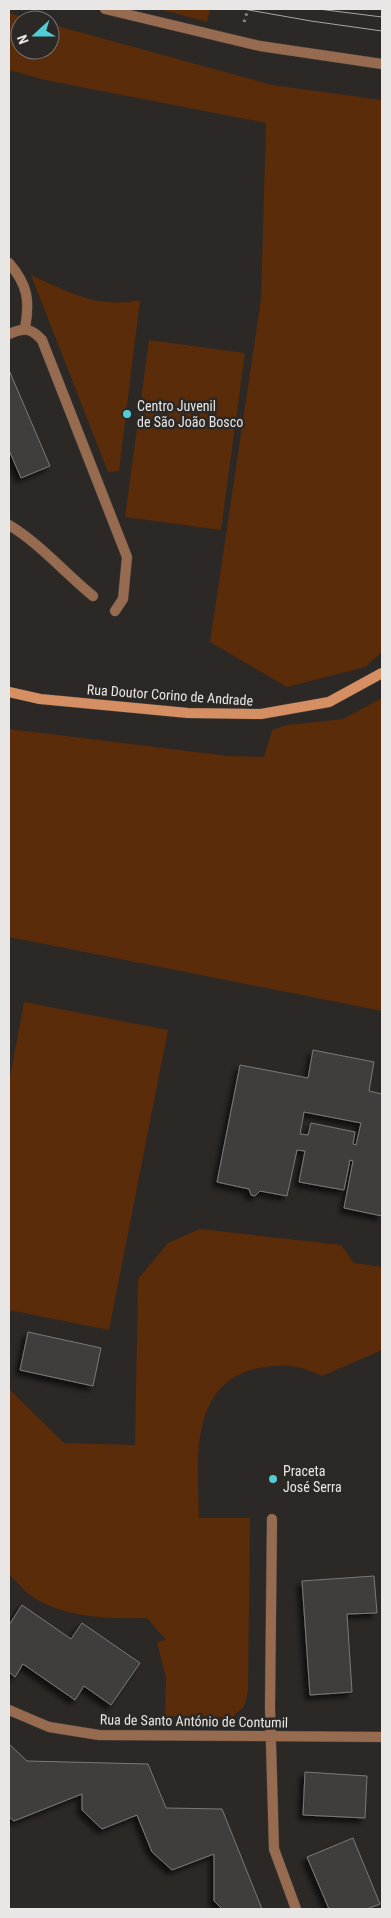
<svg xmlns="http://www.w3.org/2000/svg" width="391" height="1918" viewBox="0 0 391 1918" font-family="'Roboto Condensed',sans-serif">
<defs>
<filter id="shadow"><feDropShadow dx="-4.5" dy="4.5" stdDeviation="2.5" flood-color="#0009"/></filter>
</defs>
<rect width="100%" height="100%" fill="#2b2826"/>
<path fill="#5a2c09" d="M159,9H210L207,22Z
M9,13L34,20H20V50H50V24L272,85L382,100V652L365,667L287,687L210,642L261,299L266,123L45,80L9,70Z
M31,275C69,292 98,309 140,300L119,471L108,472Z
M149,340L245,353L221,530L125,517Z
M382,698V1011L9,937V729L228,756L264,757L272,730L287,725L343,719Z
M24,1002L168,1030L109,1330L9,1310V1082Z
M200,1229L341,1245L354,1263L382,1267V1350L322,1376C300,1365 283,1363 259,1368C188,1382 198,1462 199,1518H250L248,1691L244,1707L232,1717L165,1716L166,1678L157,1642L166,1640L147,1618C109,1619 64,1618 31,1596C23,1590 16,1581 9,1574V1389L64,1443L135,1445L138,1279L168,1243Z"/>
<path fill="#413e3c" stroke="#7c7876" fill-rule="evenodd" filter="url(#shadow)" d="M9,370L50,466L21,478L9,450Z
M313,1050L374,1062L369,1091L382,1094V1216L344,1208L353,1161L350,1160L344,1190L299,1182L305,1151L297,1150L287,1196L260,1191L255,1196L251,1195L249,1189L217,1182L240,1065L308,1078ZM304,1112L361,1123L356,1145L353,1144L355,1132L311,1123L308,1135L300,1134Z
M28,1332L101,1348L93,1386L20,1370Z
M374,1576L377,1613L347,1614L352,1692L310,1695L302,1581Z
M22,1605L71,1639L82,1623L140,1663L111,1705L84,1686L75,1700L23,1664L15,1677L9,1672V1625Z
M9,1744L27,1761L148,1764L166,1808L222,1809L262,1909H222L214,1901V1854L172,1870L152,1852L137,1815L102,1829L82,1810V1794L14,1821L9,1817Z
M305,1772L367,1776L365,1818L303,1815Z
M353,1838L380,1904L367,1909H329L307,1857Z"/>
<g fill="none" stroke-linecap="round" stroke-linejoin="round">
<defs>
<path id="lane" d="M9,263C28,285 30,301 25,328
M9,334C24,327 31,328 42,340L127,557L123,599L115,611
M9,525C38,542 66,574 93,596"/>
<path id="street" d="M105,9L260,46L382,64
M272,1519L270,1708L274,1849L296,1909
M9,1710L49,1727L99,1735L382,1737"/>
<path id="secondary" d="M9,692L40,699L188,713L261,714L329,702L382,673"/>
</defs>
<use href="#lane" stroke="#464341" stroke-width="11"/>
<use href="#street" stroke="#464341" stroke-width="11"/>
<use href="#secondary" stroke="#464341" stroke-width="11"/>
<path stroke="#888684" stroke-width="3" stroke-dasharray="2.5 4" stroke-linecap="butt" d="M244,22L248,9"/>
<use href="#lane" stroke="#976b4f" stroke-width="10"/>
<use href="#street" stroke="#976b4f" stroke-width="10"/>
<use href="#secondary" stroke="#d68f62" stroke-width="10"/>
<path stroke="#a8a6a4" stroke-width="1" d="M243,9L311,21L382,31
M318,9L382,17"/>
</g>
<g fill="#52ccd5" stroke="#2b2826" stroke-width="2">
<circle cx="127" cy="414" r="5"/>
<circle cx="273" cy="1479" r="5"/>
</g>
<g text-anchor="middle" stroke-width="5" stroke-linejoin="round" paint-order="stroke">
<g font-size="14" fill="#e9e7e5" stroke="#2b2826" text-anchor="start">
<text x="137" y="411">Centro Juvenil<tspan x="137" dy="16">de São João Bosco</tspan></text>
<text x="283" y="1476">Praceta<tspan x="283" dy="16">José Serra</tspan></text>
</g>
<g font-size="14" fill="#e9e7e5" stroke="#2b2826">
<text transform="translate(170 695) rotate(4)" y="5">Rua Doutor Corino de Andrade</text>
<text transform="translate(194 1721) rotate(1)" y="5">Rua de Santo António de Contumil</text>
</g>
</g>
<rect width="391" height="1918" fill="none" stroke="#e9e7e5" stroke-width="20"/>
<g transform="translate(35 35) rotate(249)"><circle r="24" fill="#2b2826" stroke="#777472"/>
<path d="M0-4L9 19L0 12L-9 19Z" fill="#52ccd5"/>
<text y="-8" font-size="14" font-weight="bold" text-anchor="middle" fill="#e9e7e5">N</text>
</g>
</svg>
